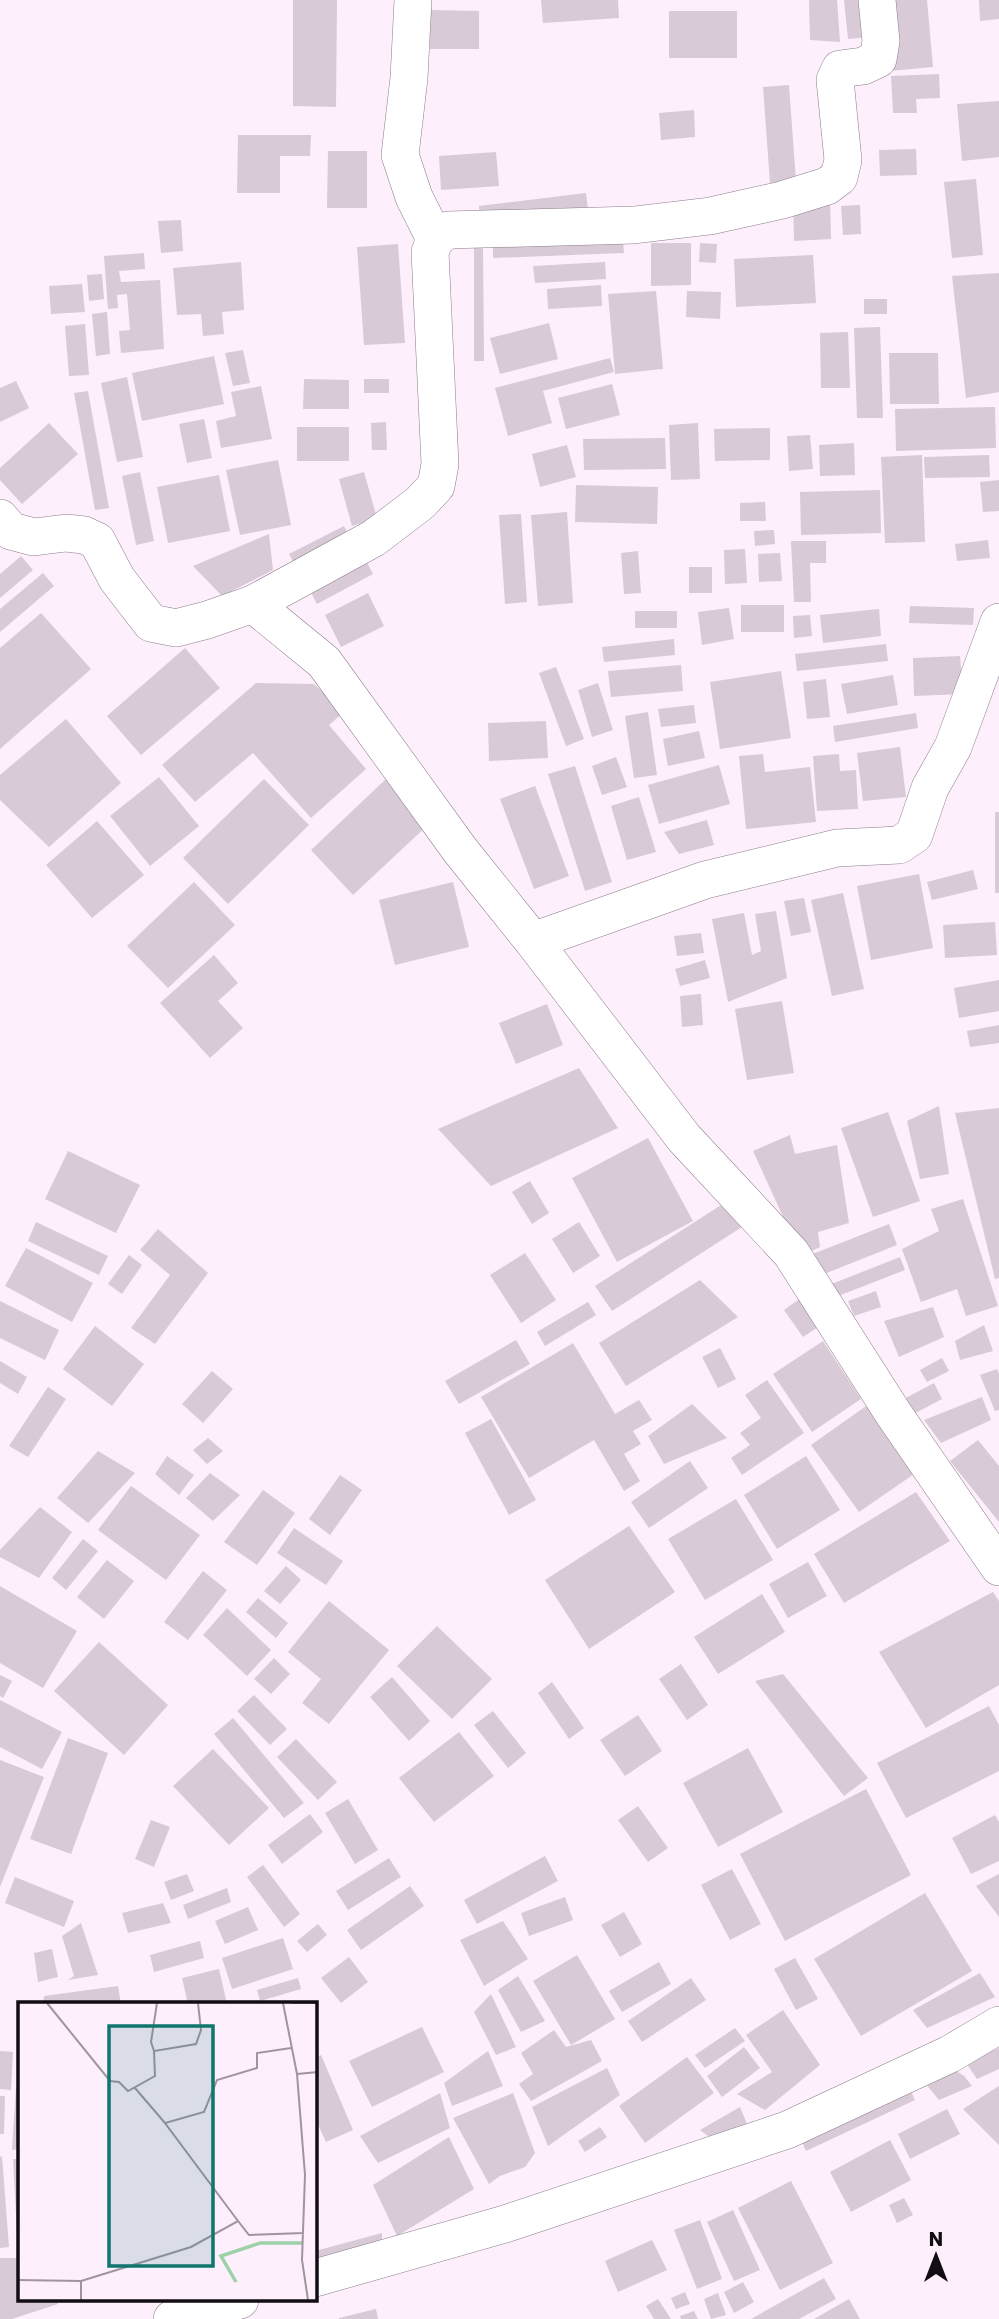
<svg xmlns="http://www.w3.org/2000/svg" width="999" height="2319" viewBox="0 0 999 2319" font-family="Poppins,sans-serif">
<rect width="100%" height="100%" fill="#feeffd"/>
<path fill="#d9cad8" d="M293,0H337L336,107L293,106Z
M541,0H618L619,18L543,23Z
M809,0H837L840,42L810,40Z
M844,0H866L869,37L848,39Z
M883,0H927L933,67L890,71Z
M979,0H999V19L980,21Z
M430,10L479,11V49H430Z
M669,11H737V58H669Z
M939,74L940,98L916,99L917,113H893L891,76Z
M789,85L796,181L770,183L763,87Z
M999,101V157L962,161L957,104Z
M694,110L695,137L661,140L659,113Z
M238,135H311L310,156H280V193H237Z
M916,149L917,175L880,176L879,150Z
M328,151H367V208H327Z
M496,152L499,186L441,190L439,156Z
M976,179L983,255L952,258L944,182Z
M586,193L588,210L480,222L479,206Z
M830,198L831,239L794,241L793,200Z
M860,205L861,234L843,235L841,206Z
M181,220L183,251L161,253L158,221Z
M623,241L624,253L493,258V245Z
M651,243H691V285L651,286Z
M700,243L717,244L716,263L699,262Z
M398,244L405,343L364,345L357,247Z
M474,246H483L484,361H474Z
M144,253L145,269L119,271L121,282L160,280L164,349L121,353L119,331L130,330L127,294L117,295L118,308L108,309L104,256Z
M813,255L816,303L736,307L734,259Z
M241,262L244,310L222,312L224,334L203,336L201,314L177,315L173,268Z
M605,262L606,279L535,283L533,266Z
M999,273V392L966,398L952,276Z
M102,274L104,299L89,301L87,275Z
M82,284L85,312L51,314L49,286Z
M601,285L602,306L548,309L547,289Z
M656,291L663,369L615,374L608,294Z
M687,291L721,292L720,319L686,317Z
M864,299H887V314H864Z
M107,312L110,354L96,356L92,314Z
M549,323L558,359L500,374L490,338Z
M85,324L89,375L69,376L65,326Z
M880,327L883,418H857L854,328Z
M848,332L850,388H821L820,333Z
M243,350L250,383L233,386L225,353Z
M889,353H938L939,404H890Z
M214,356L224,404L142,421L132,373Z
M610,358L614,372L543,391L552,423L508,436L495,388Z
M127,377L143,457L117,462L101,383Z
M304,379L349,380V409H303Z
M364,379H389V393H364Z
M16,381L29,408L0,422V388Z
M612,384L620,415L566,429L558,398Z
M261,386L272,439L221,448L216,421L236,416L231,392Z
M88,391L109,508L95,510L74,393Z
M995,407L996,448L896,451L895,409Z
M204,419L212,458L187,463L179,424Z
M386,422L387,450H372L371,423Z
M49,423L78,454L22,504L0,480V468Z
M698,423L700,479L671,480L669,425Z
M297,427H349V461H297Z
M770,428V460L715,461L714,429Z
M810,435L813,469L789,471L787,436Z
M665,438L666,469L584,470L583,439Z
M854,443L855,475L820,476L819,445Z
M567,445L576,477L540,487L532,454Z
M922,455L925,542L885,543L881,457Z
M989,455L990,477L925,478L924,457Z
M278,460L291,525L240,535L226,470Z
M140,472L154,541L136,545L122,476Z
M364,472L377,518L352,526L339,479Z
M219,475L230,531L168,543L157,487Z
M999,480V511L983,512L980,482Z
M576,485L658,487L657,524L575,522Z
M880,490L881,533L801,535L800,492Z
M765,502L766,521H740V503Z
M567,512L573,603L538,606L531,515Z
M521,514L527,602L505,604L499,515Z
M344,526L350,538L297,569L289,554Z
M774,530L775,544L755,546L754,531Z
M269,534L273,570L222,596L193,566Z
M988,540L990,558L957,561L955,544Z
M791,541H826V563H810L811,602H794Z
M745,549L747,583L725,584L724,550Z
M638,551L641,593L624,594L621,553Z
M780,553L782,581L759,582L758,554Z
M363,555L373,574L317,604L307,585Z
M21,556L33,570L0,598V574Z
M689,567H712V593H689Z
M43,573L54,586L0,632V609Z
M368,593L384,626L341,647L325,615Z
M741,605H784V632H741Z
M910,606L974,608L973,625L909,623Z
M729,608L734,639L702,645L698,612Z
M879,609L881,636L823,643L820,615Z
M635,611H677V628H635Z
M41,613L91,669L0,749V648Z
M810,615L812,636L794,638L793,616Z
M674,639L675,655L604,662L602,647Z
M886,644L888,661L797,671L795,654Z
M185,648L220,688L141,755L107,716Z
M960,656L963,694L914,696L913,658Z
M681,665L683,691L611,697L608,671Z
M556,667L584,739L566,746L539,673Z
M781,671L791,738L720,749L710,682Z
M893,675L898,705L847,714L841,684Z
M826,679L830,717L807,719L803,682Z
M256,683L314,684L344,712L329,725L366,769L311,818L253,753L195,802L162,765Z
M598,683L613,730L592,737L578,690Z
M694,705L696,723L661,727L658,709Z
M648,712L657,775L634,778L625,716Z
M916,713L918,728L835,742L833,726Z
M66,719L121,783L49,847L0,800V775Z
M546,721L548,758L489,761L488,723Z
M699,731L705,758L668,766L663,739Z
M900,747L906,797L863,801L857,753Z
M763,754L765,772L810,767L816,822L746,829L739,756Z
M839,754L840,771L856,770L858,809L817,811L813,756Z
M616,757L627,787L602,795L592,766Z
M719,765L730,804L659,824L648,785Z
M575,766L612,882L585,891L548,774Z
M159,777L199,826L150,866L110,816Z
M387,778L430,823L353,895L311,850Z
M264,779L309,825L228,904L183,858Z
M535,786L569,876L534,889L500,799Z
M639,797L656,852L627,860L611,806Z
M995,812H999V893H995Z
M707,820L714,845L679,854L664,832Z
M97,821L144,875L92,918L46,865Z
M973,870L978,889L932,900L927,882Z
M919,874L933,948L871,960L857,886Z
M194,882L235,925L168,988L127,946Z
M453,882L469,947L395,965L379,900Z
M843,893L864,989L832,996L811,900Z
M804,898L811,932L791,936L784,901Z
M776,911L787,978L728,1002L712,919L744,913L752,955L761,951L755,914Z
M995,922L997,955L945,958L943,925Z
M701,933L704,953L677,956L674,936Z
M214,955L238,983L218,1001L243,1028L210,1058L160,1003Z
M705,960L710,978L680,986L675,969Z
M999,980V1011L959,1018L954,988Z
M701,994L703,1025L682,1027L680,996Z
M782,1001L794,1073L747,1080L735,1009Z
M547,1004L563,1045L516,1064L499,1023Z
M999,1025V1043L970,1047L967,1031Z
M579,1068L618,1128L491,1186L438,1129Z
M939,1106L949,1174L920,1179L907,1121Z
M999,1108V1278L995,1279L955,1113Z
M888,1112L920,1201L873,1217L841,1128Z
M790,1135L795,1154L837,1145L849,1223L818,1232L820,1247L801,1256L753,1151Z
M648,1138L693,1221L617,1262L572,1178Z
M68,1151L140,1185L116,1233L45,1199Z
M530,1181L549,1213L532,1224L512,1192Z
M732,1198L748,1223L612,1311L595,1286Z
M963,1199L998,1306L966,1316L957,1289L921,1302L902,1249L939,1231L931,1209Z
M36,1222L108,1256L99,1275L28,1241Z
M579,1222L600,1256L573,1273L552,1239Z
M889,1224L897,1245L814,1278L805,1257Z
M158,1229L208,1273L155,1344L131,1328L170,1275L140,1250Z
M26,1248L93,1283L72,1322L5,1286Z
M525,1253L556,1300L521,1323L490,1275Z
M129,1255L142,1265L122,1294L108,1284Z
M900,1257L905,1270L828,1300L824,1287Z
M700,1280L738,1317L626,1386L599,1343Z
M876,1291L881,1307L854,1316L848,1301Z
M805,1295L824,1323L803,1337L784,1310Z
M0,1301L59,1330L45,1360L0,1338Z
M588,1302L596,1315L545,1346L537,1332Z
M933,1307L944,1337L899,1357L884,1321Z
M984,1325L993,1351L960,1360L955,1341Z
M95,1326L144,1364L112,1406L63,1369Z
M516,1340L530,1364L459,1404L445,1381Z
M823,1341L861,1399L812,1432L773,1374Z
M573,1343L615,1414L639,1400L652,1420L633,1431L641,1444L624,1454L640,1481L624,1491L594,1440L529,1478L481,1397Z
M720,1348L736,1379L718,1388L702,1357Z
M942,1358L949,1371L927,1382L920,1370Z
M0,1361L27,1377L18,1394L0,1383Z
M997,1369L999,1374V1410L995,1411L980,1375Z
M212,1371L233,1389L203,1423L182,1404Z
M767,1380L804,1433L742,1475L731,1458L750,1445L740,1433L761,1418L745,1395Z
M934,1383L942,1399L908,1417L900,1401Z
M48,1387L66,1399L28,1457L9,1446Z
M982,1397L991,1420L941,1443L924,1420Z
M692,1404L727,1438L664,1464L648,1436Z
M869,1404L917,1472L859,1512L811,1445Z
M491,1419L536,1500L509,1515L465,1433Z
M208,1438L223,1451L207,1464L193,1450Z
M978,1440L999,1466V1522L950,1461Z
M98,1451L135,1473L88,1523L57,1498Z
M167,1456L194,1475L179,1495L155,1474Z
M806,1456L840,1510L777,1549L744,1495Z
M690,1461L708,1488L649,1528L631,1502Z
M210,1473L240,1495L213,1521L186,1498Z
M340,1475L362,1490L330,1535L309,1519Z
M131,1486L200,1535L166,1580L98,1530Z
M263,1490L295,1513L257,1565L224,1542Z
M916,1492L950,1541L844,1603L814,1554Z
M736,1499L773,1560L705,1600L668,1539Z
M40,1507L72,1532L39,1578L0,1557V1550Z
M629,1526L675,1592L589,1649L545,1580Z
M294,1528L343,1561L326,1585L277,1553Z
M83,1539L98,1551L66,1590L52,1578Z
M107,1560L134,1581L104,1619L77,1597Z
M808,1562L827,1596L788,1618L769,1584Z
M286,1566L301,1580L280,1604L264,1591Z
M203,1571L227,1590L188,1640L164,1622Z
M0,1586L77,1631L43,1688L0,1663Z
M993,1592L999,1601V1685L926,1728L879,1652Z
M762,1594L785,1632L718,1674L694,1637Z
M258,1598L288,1623L276,1638L246,1612Z
M329,1601L389,1650L329,1724L302,1703L321,1679L288,1652Z
M227,1608L271,1650L247,1676L203,1635Z
M437,1626L492,1679L452,1719L397,1666Z
M99,1642L168,1705L124,1755L54,1691Z
M274,1658L290,1674L271,1694L254,1679Z
M681,1664L708,1705L687,1720L659,1679Z
M783,1674L868,1778L844,1796L755,1681Z
M0,1675L12,1681L3,1698L0,1696Z
M392,1677L430,1721L409,1741L370,1697Z
M552,1682L584,1728L569,1739L538,1693Z
M254,1695L287,1729L270,1745L237,1711Z
M0,1700L62,1732L42,1769L0,1747Z
M989,1706L999,1725V1771L906,1818L877,1763Z
M493,1711L526,1753L508,1768L474,1725Z
M638,1715L662,1751L625,1776L600,1740Z
M233,1718L304,1803L284,1818L214,1734Z
M459,1732L494,1776L434,1822L399,1778Z
M68,1738L108,1753L71,1854L30,1839Z
M296,1739L337,1782L318,1800L277,1757Z
M748,1748L783,1812L718,1847L683,1783Z
M213,1749L269,1808L229,1845L173,1786Z
M0,1760L44,1777L0,1887Z
M866,1789L911,1875L785,1941L740,1854Z
M348,1799L378,1850L355,1864L325,1813Z
M638,1806L668,1848L648,1862L618,1820Z
M310,1814L323,1832L282,1864L268,1845Z
M995,1815L999,1822V1861L971,1874L952,1838Z
M151,1820L170,1827L154,1867L135,1859Z
M545,1856L558,1881L477,1924L464,1900Z
M389,1858L401,1877L348,1910L336,1891Z
M263,1865L300,1914L284,1927L247,1877Z
M732,1869L761,1924L730,1940L701,1885Z
M187,1874L194,1891L171,1900L164,1882Z
M999,1874V1917L976,1886Z
M15,1877L74,1901L64,1927L5,1903Z
M410,1886L424,1906L361,1950L347,1930Z
M227,1888L231,1902L188,1919L183,1905Z
M925,1893L972,1971L861,2036L814,1959Z
M565,1897L573,1920L529,1936L521,1913Z
M163,1903L171,1923L128,1933L122,1913Z
M248,1907L258,1930L225,1944L215,1921Z
M624,1912L642,1944L620,1957L601,1925Z
M503,1921L528,1959L484,1986L460,1940Z
M81,1923L98,1975L68,1980L74,1976L62,1936Z
M318,1924L327,1935L307,1952L297,1941Z
M283,1938L293,1969L232,1989L222,1958Z
M200,1941L204,1958L154,1972L150,1955Z
M52,1949L58,1977L38,1982L34,1953Z
M577,1955L615,2019L571,2045L533,1981Z
M349,1957L368,1982L341,2003L321,1978Z
M795,1958L818,1999L796,2010L774,1969Z
M659,1962L671,1984L622,2012L609,1991Z
M219,1969L227,2004H188L182,1978Z
M980,1973L995,1997L927,2028L913,2010Z
M518,1976L545,2021L521,2032L498,1990Z
M298,1978L301,1989L260,2001L257,1990Z
M691,1978L706,2000L642,2042L628,2021Z
M118,1986L121,2004H43L44,1996Z
M491,1994L516,2047L496,2055L474,2012Z
M783,2010L820,2065L765,2110L737,2094L772,2072L746,2035Z
M422,2027L444,2072L372,2107L349,2061Z
M735,2028L745,2041L705,2068L695,2055Z
M554,2030L566,2047L591,2040L602,2061L531,2101L519,2084L533,2074L521,2053Z
M744,2047L760,2068L722,2097L707,2076Z
M999,2048V2069L977,2079L966,2063Z
M0,2051L13,2052L11,2090L0,2089Z
M488,2051L503,2086L452,2106L444,2083Z
M321,2055L353,2130L326,2142L315,2118V2058Z
M687,2057L714,2093L645,2143L619,2106Z
M607,2068L620,2095L548,2146L532,2107Z
M956,2071L964,2076L972,2086L939,2100L925,2083Z
M908,2085L915,2100L806,2151L799,2136Z
M19,2086V2149L12,2150L16,2087Z
M999,2086V2145L963,2109Z
M440,2093L450,2128L378,2163L360,2136Z
M513,2093L535,2153L525,2167L500,2176L489,2184L453,2118Z
M0,2096H5L4,2134H0Z
M740,2107L747,2124L717,2143L700,2130Z
M947,2109L960,2134L910,2159L898,2134Z
M600,2127L607,2137L585,2152L578,2141Z
M449,2137L474,2189L397,2236L373,2185Z
M890,2140L911,2180L851,2212L830,2172Z
M2,2156L9,2247L0,2248V2157Z
M13,2159H19V2234H17Z
M791,2181L833,2263L780,2290L738,2208Z
M904,2198L913,2215L897,2223L889,2205Z
M733,2210L760,2270L734,2281L707,2222Z
M700,2220L722,2279L697,2289L674,2230Z
M382,2233V2247L315,2268V2251Z
M652,2240L667,2270L618,2292L605,2261Z
M0,2258H19V2300H57L58,2304L12,2319H0Z
M824,2278L836,2299L799,2319H751Z
M743,2282L754,2302L734,2313L724,2292Z
M685,2292L690,2304L676,2309L671,2298Z
M718,2293L726,2315L711,2319L704,2299Z
M658,2299L671,2319H654L646,2306Z
M849,2299L860,2319H814Z
M376,2309L378,2319H339V2318Z
M694,2311L698,2319H681L680,2316Z"/>
<g fill="none" stroke-linecap="round" stroke-linejoin="round">
<defs>
<path id="minor" d="M413,0L409,78L400,155L414,197L435,239
M0,518L11,531L34,537L66,533L84,535L97,541L117,579L151,623L176,628L207,620L253,604L374,538L420,503L436,486L440,464L430,252L435,239L448,230L634,225L710,216L782,200L827,186L839,177L843,160L835,80L840,69L863,66L878,59L881,41L877,0
M253,604L324,662L460,850L533,941
M999,622L953,747L930,788L914,835L899,845L837,848L705,880L533,941L684,1138L791,1253L893,1413L999,1567
M315,2278L505,2224L787,2130L950,2054L999,2025
M172,2319L240,2300"/>
</defs>
<use href="#minor" stroke="#8b7d8a" stroke-width="38"/>
<use href="#minor" stroke="#fff" stroke-width="37"/>
</g>
<g transform="translate(18 2002)">
<rect width="299" height="299" fill="#feeffd"/>
<path fill="none" stroke="#9dd1a8" stroke-width="3.5" d="M218,280L203,254L242,241H284"/>
<path fill="none" stroke="#a0959f" stroke-width="2" d="M29,1L92,79L101,80L110,89L137,74L136,49L178,42L183,28L180,1M265,1L279,72L287,173L284,258L290,298M274,1H300M136,49L133,40L139,1M279,72L300,70M117,86L147,121M220,219L147,121L186,110L199,78L239,66V51L273,46M0,278L63,279M63,298V279L173,245L220,219L231,233L286,231"/>
<path fill="#0f766e" fill-opacity="0.15" stroke="#0f766e" stroke-width="3.5" d="M91,24H195V264H91Z"/>
<rect width="299" height="299" fill="none" stroke="#120d12" stroke-width="3.5"/>
</g>
<g transform="translate(936 2256)" stroke="#feeffd" stroke-width="5" paint-order="stroke">
<path d="M0-5L12 26L0 18L-12 26Z" fill="#120d12"/>
<text y="-10" font-size="19" font-weight="bold" text-anchor="middle" fill="#120d12">N</text>
</g>
</svg>
